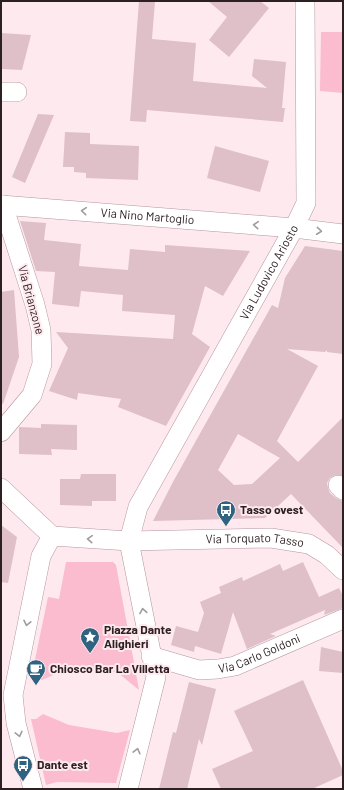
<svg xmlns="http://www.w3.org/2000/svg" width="344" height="790" viewBox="0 0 344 790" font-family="Barlow,sans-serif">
<rect width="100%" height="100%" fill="#fee9ef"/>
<path fill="#fabcce" d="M321,32H343V93L320,91Z
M66,562H113L116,565L139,690L117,672L70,668L42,680L31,679L48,597L59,599Z
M43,714L69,725L117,733L130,730L116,783L57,782L46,785L31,719H36Z"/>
<path fill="#dfbfc8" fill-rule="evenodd" d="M139,1H155L152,39L196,43L193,81L267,88L252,76L254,59L286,62L282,108H285L283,122L147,110L146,122L130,121Z
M208,1H260L269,8L229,57L209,40L227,17Z
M1,33L31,35L22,70L1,69Z
M38,114L54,115L25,183L12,177Z
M65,132L90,133V144L139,146L138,180L86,178V173L74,172V167H63Z
M215,146L269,161L260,192L207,178Z
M20,221L46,223L44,240L81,244L79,266L128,270L130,249L165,252V245L250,251L223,296L205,286L192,334L210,347L166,426L118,407L121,399L78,393L77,400L49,391L68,348L56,332L173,339L175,315L122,311L123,295L81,291L79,307L52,304L55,272L36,271Z
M305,246L343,251V354L327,352V350L325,352L287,349L318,366L277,441L298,462L343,417V476L335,475L330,478L327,483L328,488L330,493L336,498L343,501V548L291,494L265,518L153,521L174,480L272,305L278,308L285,278ZM238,434L280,458L252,484L234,485L218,470Z
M14,290L19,357L3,404L1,403V356L2,354L1,292Z
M41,424L77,425V450L51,449L52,455L19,454V427L41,428Z
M81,474H116V501H92V506L60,505V479H80Z
M1,525L17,537L8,583L1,582Z
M303,562L319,597L339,588L343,596V608L324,615L325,610L270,634L276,636L247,649L233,612L221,654L195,646L194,652L171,645L176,626L198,632L204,613L200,602L221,593L219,587L242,577L243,581L280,564L283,571Z
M321,647L343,652V673L319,671Z
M303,680L343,771V775L312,789H221L212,769L253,751L234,711Z
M189,682L216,689L202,745L199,739L187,789H159L173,732L176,733Z"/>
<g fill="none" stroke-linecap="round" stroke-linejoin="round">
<defs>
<g id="street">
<path d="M1,92H17"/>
<path id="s1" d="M1,205L294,228L343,234"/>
<path d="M1,432L32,395L42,364L41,330L35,305L3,205"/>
<path d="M338,485L343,490"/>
<path d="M1,488L52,536"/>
<path id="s2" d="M151,656L199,670L218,669L235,666L343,619"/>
<path id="s3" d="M33,789L16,723L13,695L41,556L52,536L129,541L271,538L309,544L327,555L343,570"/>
<path id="s4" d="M128,789L156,677L129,541L138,507L294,228L306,203L305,1"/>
</g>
</defs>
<use href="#street" stroke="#b5969f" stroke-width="20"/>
<use href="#street" stroke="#fff" stroke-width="19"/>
</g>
<defs><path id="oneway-chevron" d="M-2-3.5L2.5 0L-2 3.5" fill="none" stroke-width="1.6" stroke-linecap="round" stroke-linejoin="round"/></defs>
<g stroke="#a09b9c">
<use href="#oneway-chevron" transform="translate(84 211) rotate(-175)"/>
<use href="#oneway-chevron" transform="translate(256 225) rotate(-175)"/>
<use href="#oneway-chevron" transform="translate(319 231) rotate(6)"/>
<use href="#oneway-chevron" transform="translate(90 539) rotate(-176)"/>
<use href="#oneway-chevron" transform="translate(143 611) rotate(-100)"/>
<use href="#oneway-chevron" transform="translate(27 623) rotate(102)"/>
<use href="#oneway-chevron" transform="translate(19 734) rotate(76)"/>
<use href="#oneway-chevron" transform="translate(137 751) rotate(-76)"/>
</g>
<defs>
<symbol id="bus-pin" viewBox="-11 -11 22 30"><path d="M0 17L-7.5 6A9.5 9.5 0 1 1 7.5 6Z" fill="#306380" stroke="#fee9ef"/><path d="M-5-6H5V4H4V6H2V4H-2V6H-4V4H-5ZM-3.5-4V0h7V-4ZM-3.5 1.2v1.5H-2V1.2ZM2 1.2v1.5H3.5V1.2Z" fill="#fff"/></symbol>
<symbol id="sight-pin" viewBox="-11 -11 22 30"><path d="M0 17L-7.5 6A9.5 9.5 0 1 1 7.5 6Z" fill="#306380" stroke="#fee9ef"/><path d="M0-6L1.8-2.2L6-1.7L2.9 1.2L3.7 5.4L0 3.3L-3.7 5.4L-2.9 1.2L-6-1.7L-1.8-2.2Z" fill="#fff"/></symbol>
<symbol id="cafe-pin" viewBox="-11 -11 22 30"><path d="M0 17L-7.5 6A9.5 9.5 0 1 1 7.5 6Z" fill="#306380" stroke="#fee9ef"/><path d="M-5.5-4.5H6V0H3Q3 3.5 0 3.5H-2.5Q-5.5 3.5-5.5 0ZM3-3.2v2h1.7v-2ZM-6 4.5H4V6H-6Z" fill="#fff"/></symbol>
</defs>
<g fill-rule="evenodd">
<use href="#bus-pin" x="215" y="499" width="22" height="30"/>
<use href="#sight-pin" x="79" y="626" width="22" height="30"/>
<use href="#cafe-pin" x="25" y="658" width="22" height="30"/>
<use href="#bus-pin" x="12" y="754" width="22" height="30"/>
</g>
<g text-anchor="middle" stroke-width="4" stroke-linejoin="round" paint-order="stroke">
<g font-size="12" fill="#2c2023" stroke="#fee9ef">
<text dy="4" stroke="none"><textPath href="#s1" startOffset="147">Via Nino Martoglio</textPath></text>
<text dy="4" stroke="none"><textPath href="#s4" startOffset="558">Via Ludovico Ariosto</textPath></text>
<text transform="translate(31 300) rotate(75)" y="4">Via Brianzone</text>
<text dy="4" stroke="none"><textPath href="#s3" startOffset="464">Via Torquato Tasso</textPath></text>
<text dy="4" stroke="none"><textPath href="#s2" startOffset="113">Via Carlo Goldoni</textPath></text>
</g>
<g font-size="12" font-weight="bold" fill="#2c2023" stroke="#fee9ef" text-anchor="start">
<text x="240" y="514">Tasso ovest</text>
<text x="104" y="634">Piazza Dante<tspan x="104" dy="14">Alighieri</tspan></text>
<text x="50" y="673">Chiosco Bar La Villetta</text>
<text x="37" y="769">Dante est</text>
</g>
</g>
<rect width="344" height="790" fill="none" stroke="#2c2023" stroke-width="4"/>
</svg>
